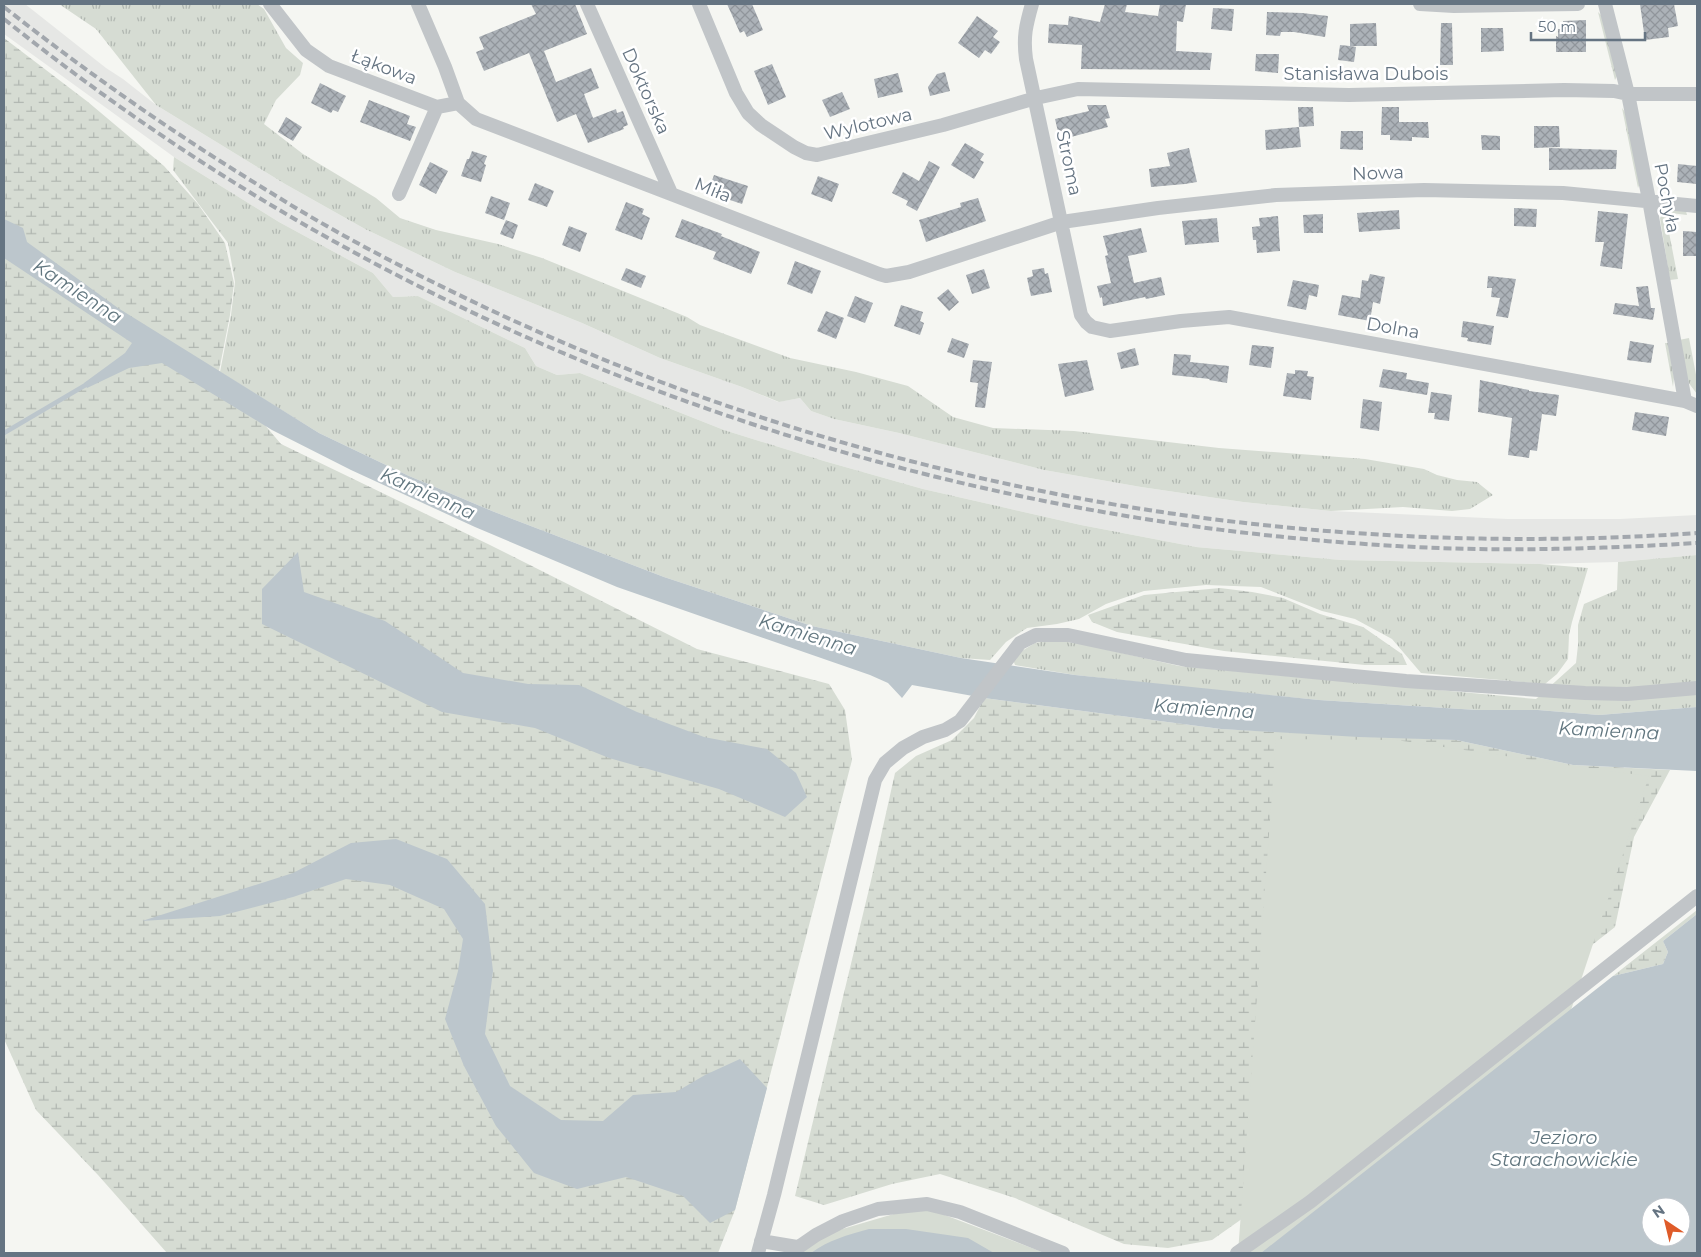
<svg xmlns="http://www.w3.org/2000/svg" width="1701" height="1257" viewBox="0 0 1701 1257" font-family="Montserrat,sans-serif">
<defs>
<pattern id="grass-tufts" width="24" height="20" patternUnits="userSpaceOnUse" patternTransform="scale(1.25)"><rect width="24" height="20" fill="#d6dcd3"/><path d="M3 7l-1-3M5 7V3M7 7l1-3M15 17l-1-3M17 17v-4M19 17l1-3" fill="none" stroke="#b1b7b1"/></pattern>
<pattern id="wetland-marsh" width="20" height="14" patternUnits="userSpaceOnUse" patternTransform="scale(1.25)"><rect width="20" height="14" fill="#d6dcd3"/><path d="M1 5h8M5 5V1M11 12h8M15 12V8" fill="none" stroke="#b1b7b1"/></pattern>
<pattern id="building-cross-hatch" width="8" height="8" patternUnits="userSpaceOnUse" patternTransform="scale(1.25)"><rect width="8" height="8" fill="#acb2b8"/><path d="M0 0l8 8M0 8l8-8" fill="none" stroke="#90959b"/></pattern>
</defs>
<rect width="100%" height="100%" fill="#f5f6f2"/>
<path fill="#e6e7e5" d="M4,4H25L106,68L123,79L156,105L285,184L365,229L455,272L582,323L660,358L742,387L778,402L800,398L811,411L834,419L899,433L1044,470L1141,487L1243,502L1331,511L1508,519H1620L1697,515V555L1618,562L1540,564L1341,560L1196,547L1081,525L923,489L824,461L724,430L580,373L557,375L536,366L525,348L418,296L393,297L373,273L279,222L174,157L4,34Z"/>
<path fill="url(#grass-tufts)" d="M59,4H257L264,9L286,48L303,63L300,75L276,100L264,124L303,154L376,198L400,218L436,230L498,244L542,258L687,317L700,325L790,358L856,372L908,386L953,417L993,428L1074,431L1219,448L1365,459L1424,469L1437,475L1457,480L1477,482L1493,495L1470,509L1452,511L1403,507L1331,511L1243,502L1141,487L1044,470L899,433L834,419L811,411L800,398L779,402L742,387L660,358L582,323L455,272L365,229L285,184L156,105L96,29Z
M1598,12L1602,16L1617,76L1615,80Z
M1622,108L1625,112L1640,183L1638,188Z
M174,157L279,222L373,273L393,297L418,296L525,348L536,366L557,375L580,373L724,430L824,461L923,489L1081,525L1196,547L1341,560L1540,564L1588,568L1572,622L1569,635L1568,659L1557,674L1545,684L1421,673L1392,639L1355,619L1322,611L1261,587L1206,585L1144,591L1106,604L1079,619L1057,624L1027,628L1006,642L990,660L961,658L812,626L664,577L492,511L409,476L319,433L220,372L231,315L235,282L228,243L173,170Z
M1668,210L1686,211L1687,215L1671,213L1666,217L1678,279L1670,280L1660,218L1664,212Z
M1689,338L1697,380V394L1688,382L1679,340Z
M1665,343H1669L1674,377L1673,387Z
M1697,555V707L1599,715L1538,710H1477L1319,700L1183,687L1075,675L1015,665L1012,657L1035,643L1053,640L1082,644L1179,666L1536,699L1576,663L1578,645V625L1584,604L1617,590L1618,562Z"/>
<path fill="url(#wetland-marsh)" d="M4,38L88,102L164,166L198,204L225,243L234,283L230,315L219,371L281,444L490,545L697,649L829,684L845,710L852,760L735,1210L718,1253H167L98,1175L36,1110L4,1039Z
M1220,588L1252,592L1283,598L1320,614L1363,627L1402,654L1407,665H1365L1224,651L1117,632L1092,622L1088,615L1144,595Z
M984,698L1221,729L1456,740L1573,765L1670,770L1634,837L1615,927L1246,1216L1212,1240L1168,1248L1124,1244L1015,1198L940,1174L892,1184L824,1205L795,1196L870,885L895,773L916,756L952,740L974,718Z
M1697,910V914L1663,941L1668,952L1663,964L1613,976Z"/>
<path fill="#d6dcd3" d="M1276,739L1396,740L1608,771L1649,776L1490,1253H1238Z
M921,1206L1045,1253H791L798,1242Z"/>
<path fill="#bcc6cc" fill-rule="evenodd" d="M4,219L23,228L27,242L118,308L319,433L409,476L492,511L664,577L812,626L961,658L1075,675L1319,700L1477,710H1538L1599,715L1697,707V771L1573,765L1456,740L1359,737L1221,729L984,698L912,685L902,698L888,683L870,675L617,587L475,527L351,470L272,430L162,363L129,368L87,388L84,383L125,353L132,343L4,258Z
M298,552L304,592L385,621L463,673L528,684L579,685L637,712L704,737L767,749L796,773L807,797L785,817L719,789L609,758L535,728L442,712L262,624V589Z
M396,839L447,859L485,904L493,971L485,1034L510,1086L561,1120L603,1121L633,1095L676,1092L705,1075L740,1059L767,1088L735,1210L710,1223L683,1196L626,1177L577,1189L534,1173L496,1126L464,1066L445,1019L458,971L463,939L444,909L390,885L346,879L293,897L220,916L142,921L293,873L351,843Z
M1697,914V1253H1261L1613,976L1663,964L1668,952L1663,941ZM1651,1207H1681V1237H1651Z
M869,1229H906L968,1238L994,1253H811C829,1240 847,1235 869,1229Z"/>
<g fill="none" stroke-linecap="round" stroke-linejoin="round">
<path stroke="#bcc6cc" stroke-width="4.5" d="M4,433L89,383"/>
</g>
<path fill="url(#building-cross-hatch)" d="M531,4H575L587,34L544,51L556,82L591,68L599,88L584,94L593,118L616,109L617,113L623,111L628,125L623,127L624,129L588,143L576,114L557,122L529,53L484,71L476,52L484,49L479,37L536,14Z
M727,4H752L763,30L747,37L744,31L740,33Z
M1105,4H1127L1125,12L1158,16L1160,4H1186L1183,22L1177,21L1176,51L1212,53L1210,70L1081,69L1082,45L1048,43L1049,24L1068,25L1069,16L1100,22Z
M1640,4H1674L1678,26L1668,28L1669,37L1645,40Z
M1213,8L1234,9L1232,31L1211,29Z
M1267,12L1302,13L1328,16L1325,37L1294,32H1281L1280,36L1266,35Z
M977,16L998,31L993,37L1000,42L991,54L985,50L979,58L958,43Z
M1586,20V52H1556V36L1558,37V29H1563V21Z
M1376,23L1377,46H1351L1356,47L1354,62L1338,60L1340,45L1350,46V24Z
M1441,23H1452L1453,65H1440Z
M1481,28H1503L1504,51L1481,52Z
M1256,54H1279L1278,73L1255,71Z
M772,64L786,97L768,105L754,71Z
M945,72L950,91L930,96L928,87L937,74Z
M898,73L903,92L878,98L874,79Z
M320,83L346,96L338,112L333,110L331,113L311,103Z
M842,92L850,109L830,117L822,100Z
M369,100L410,116L407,124L416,127L410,141L360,122Z
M1087,105H1106L1110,118L1105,119L1108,127L1060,140L1055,119L1089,111Z
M1298,107H1313L1314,126L1299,127L1301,147L1266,150L1265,130L1299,127Z
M1382,107H1399V122H1428L1429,138L1412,137V141L1390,140V135H1381Z
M286,117L302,127L293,141L278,132Z
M1534,126H1559L1560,147L1534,148Z
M1341,131H1363V150L1340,149Z
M1481,135L1500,136V150H1482Z
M965,143L984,154L980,160L984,162L974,179L951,165Z
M1189,148L1197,182L1185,184L1151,187L1149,169L1170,166L1167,153Z
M1549,148L1617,150L1616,169L1549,170Z
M472,151L487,156L484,164L486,165L481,182L461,176L467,159H469Z
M929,161L940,167L917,211L906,205L908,201L892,193L903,172L919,181Z
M430,162L448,171L436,194L419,185Z
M1678,164L1697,166V184L1677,182Z
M714,175L748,186L742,204L721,197L722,193L709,189Z
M818,176L839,184L832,202L811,194Z
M535,183L554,191L547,207L528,200Z
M491,196L510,203L504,220L485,213Z
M978,198L986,221L926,242L919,220L961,207L960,203Z
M626,202L644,209L642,214L650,218L642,240L615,230Z
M1514,208L1537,209L1536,227L1514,226Z
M1399,210L1400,229L1359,232L1357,213Z
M1598,211L1628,214L1622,269L1600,266L1604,242H1595Z
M1323,214V233H1304L1303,215Z
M1278,216L1280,251L1257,253L1256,240H1253L1252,227L1260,226L1259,218Z
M1217,218L1219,242L1185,245L1182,221Z
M682,219L722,234L721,236L760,252L751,274L713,259L716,252L675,237Z
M506,220L518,225L513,239L500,234Z
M569,226L587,233L580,252L562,245Z
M1141,228L1147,252L1128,256L1134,283L1161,277L1165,295L1146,299L1145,297L1103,306L1102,297L1100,298L1097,286L1111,283L1105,256L1108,255L1103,236Z
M1683,231L1697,232V256H1683Z
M795,261L821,271L812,294L787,284Z
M626,268L646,276L641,288L621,280Z
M1044,268L1045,274L1048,273L1052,292L1031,296L1027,278L1033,276L1032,270Z
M984,269L990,288L972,294L966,275Z
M1370,274L1385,277L1380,304L1373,302L1370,321L1338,315L1342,295L1360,298L1362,280L1368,281Z
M1488,276L1516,279L1508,318L1496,316L1500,298L1491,297L1492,288H1487Z
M1293,280L1319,285L1317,297L1309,295L1306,310L1287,306Z
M1648,286L1651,308H1655L1653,320L1613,314L1615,303L1639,306L1636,287Z
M948,289L959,302L949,311L937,298Z
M855,296L873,303L865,323L847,316Z
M901,305L923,312L920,321L924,323L920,335L894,326Z
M826,311L844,318L836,339L817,331Z
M1463,321L1494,326L1491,345L1467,341L1468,338L1461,337Z
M952,338L969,344L964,358L947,352Z
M1630,341L1654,345L1651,363L1627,360Z
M1252,345L1274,347L1271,368L1249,365Z
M1135,348L1139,365L1121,369L1117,353Z
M1174,354L1191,355L1190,362L1229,366L1227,383L1209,380L1210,379L1172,375Z
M973,360L992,362L985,408L975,407L978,383L970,382Z
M1087,360L1094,390L1065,397L1058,364Z
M1383,369L1407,373L1406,379L1429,383L1427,395L1379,387Z
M1295,370L1308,371L1307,376L1314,377L1311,400L1283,396L1287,373L1295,374Z
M1480,380L1529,390V391L1559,395L1556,416L1542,414L1537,451L1530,450L1529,458L1508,455L1512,418L1478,412Z
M1431,392L1452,395L1449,421L1434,419L1435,413H1428Z
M1363,399L1382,402L1379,431L1360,428Z
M1635,412L1669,417L1666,436L1632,430Z"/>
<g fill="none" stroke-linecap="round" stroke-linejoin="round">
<path stroke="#c1c5c8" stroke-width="14" d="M270,4L306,50L329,66L437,107L458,103
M418,4L445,67L458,103L476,119L879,274L886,276L909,272L1062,222L1158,208L1276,195L1424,190L1563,193L1697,206
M587,4L671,193
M699,4L736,93L748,113L761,125L794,147L806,153L817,155L943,125L1036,98L1078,89L1349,95L1564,90L1614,91L1628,94H1697
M1032,4C1026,25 1023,37 1026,59L1081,315L1086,322L1092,327L1110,331L1181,321L1229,317L1685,401L1697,406
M1420,4L1454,6L1578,4
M1605,4L1628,94L1649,200L1685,401
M399,194L437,107
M761,1241L797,1247
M758,1253L774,1195L875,780L885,763L903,748L923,737L945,730L960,721L1020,643L1036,635H1068L1186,660L1406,681L1585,693L1627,694L1697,688
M790,1253L816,1235L843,1221L878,1209L927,1204L960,1212L1063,1253
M1237,1253L1310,1202L1697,896"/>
<path stroke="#a2a7ad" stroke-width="4" stroke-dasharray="8 4" stroke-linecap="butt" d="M4,7C90,75 179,137 273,194C340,236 411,272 482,306C860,485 1280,562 1697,533
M4,19C54,59 105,97 158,133C523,381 957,521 1397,546C1497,552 1597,549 1697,543"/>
</g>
<g text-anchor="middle" stroke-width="5" stroke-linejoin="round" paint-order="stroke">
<g font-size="18" fill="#657482" stroke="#fff">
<text transform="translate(384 67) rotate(21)" y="6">Łąkowa</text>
<text x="1366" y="80">Stanisława Dubois</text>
<text transform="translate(646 91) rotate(66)" y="6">Doktorska</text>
<text transform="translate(868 124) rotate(-13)" y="6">Wylotowa</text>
<text transform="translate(1069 163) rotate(78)" y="6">Stroma</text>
<text transform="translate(1378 173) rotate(-2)" y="6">Nowa</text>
<text transform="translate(713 190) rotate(22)" y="6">Miła</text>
<text transform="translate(1667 198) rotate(79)" y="6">Pochyła</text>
<text transform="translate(1393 328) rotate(10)" y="6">Dolna</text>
</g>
<g font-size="19" font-style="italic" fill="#61767f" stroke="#fff">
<text transform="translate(78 291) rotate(33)" y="7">Kamienna</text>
<text transform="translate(428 493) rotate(24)" y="7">Kamienna</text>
<text transform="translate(808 634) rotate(17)" y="7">Kamienna</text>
<text transform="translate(1204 708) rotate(4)" y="7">Kamienna</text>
<text transform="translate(1609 730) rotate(3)" y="7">Kamienna</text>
<text x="1564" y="1144">Jezioro<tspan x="1564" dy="22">Starachowickie</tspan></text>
</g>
</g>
<rect width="1701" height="1257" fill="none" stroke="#657482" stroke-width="10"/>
<g transform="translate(1666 1222) rotate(325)"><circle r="24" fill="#ffffff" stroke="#c1c7cd"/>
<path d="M0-4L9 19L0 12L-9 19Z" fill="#df5b29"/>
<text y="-8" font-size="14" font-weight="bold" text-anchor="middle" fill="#657482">N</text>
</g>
<path d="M1531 32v8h114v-8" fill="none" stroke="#657482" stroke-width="2.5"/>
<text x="1538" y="32" font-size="15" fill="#657482" stroke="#ffffff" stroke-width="4" paint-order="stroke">50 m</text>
</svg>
